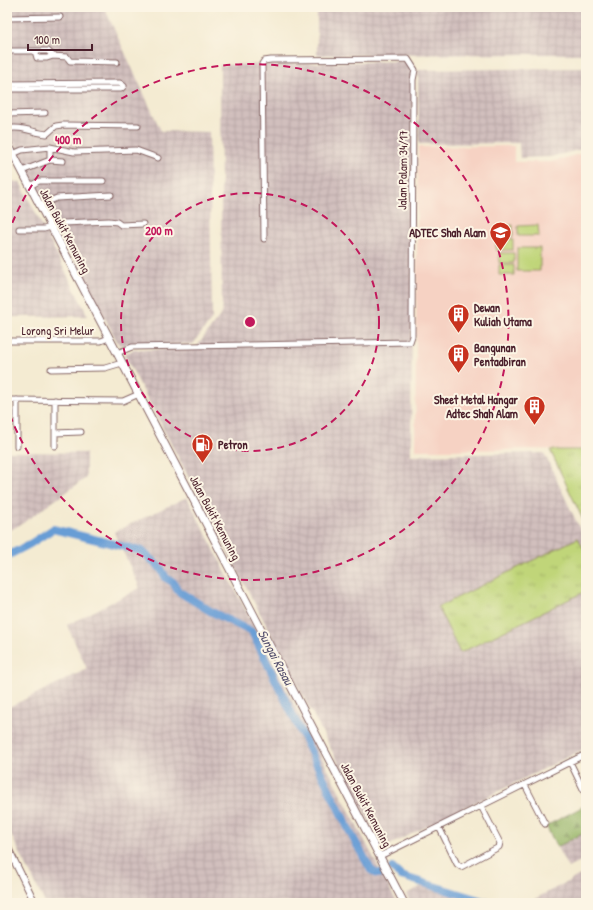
<svg xmlns="http://www.w3.org/2000/svg" width="593" height="910" viewBox="0 0 593 910" font-family="'Patrick Hand',sans-serif">
<defs>
<pattern id="industrial-grid" width="8" height="8" patternUnits="userSpaceOnUse"><rect width="8" height="8" fill="#d1bfbd"/><path d="M0 4h8M4 0v8" fill="none" stroke="#b5a4a3"/></pattern>
<pattern id="grass-tufts" width="24" height="20" patternUnits="userSpaceOnUse"><rect width="24" height="20" fill="#c0d579"/><path d="M3 7l-1-3M5 7V3M7 7l1-3M15 17l-1-3M17 17v-4M19 17l1-3" fill="none" stroke="#a6b669"/></pattern>
<pattern id="forest-firs" width="22" height="20" patternUnits="userSpaceOnUse"><rect width="22" height="20" fill="#98b669"/><path d="M5 1l3.5 6h-7zM16 11l3.5 6h-7z" fill="#7e9357"/></pattern>
</defs>
<rect width="100%" height="100%" fill="#fcf5e5"/>
<filter id="ink" filterUnits="userSpaceOnUse"><feTurbulence type="fractalNoise" baseFrequency=".025" numOctaves="2"/><feDisplacementMap in="SourceGraphic" scale="8" xChannelSelector="R" yChannelSelector="G"/><feConvolveMatrix kernelMatrix="1 2 1 2 8 2 1 2 1" color-interpolation-filters="sRGB"/></filter>
<filter id="wash" filterUnits="userSpaceOnUse"><feTurbulence type="fractalNoise" baseFrequency=".012" numOctaves="4" result="noise"/><feDisplacementMap in="SourceGraphic" scale="16" xChannelSelector="R" yChannelSelector="G"/><feGaussianBlur stdDeviation="0.9" result="paint"/><feColorMatrix in="noise" values="0 0 0 0 0 0 0 0 0 0 0 0 0 0 0 0 0 1.4 0 .05"/><feComposite in="paint" operator="in"/></filter>
<g filter="url(#wash)">
<rect width="100%" height="100%" fill="#f4ebd2"/>
<path fill="#f6d2c3" d="M514,146V162H551L586,152V449L415,450L418,147Z"/>
<path fill="url(#industrial-grid)" d="M7,7H104L161,131L209,132L212,319L193,344L119,345L7,131Z
M317,7H586V54L317,55Z
M407,61L413,71L411,455L544,453L586,542V748L383,848L124,354L134,350L195,349L222,313L220,65Z
M586,68V148L550,157L520,158L519,143L419,144L418,70Z
M7,181L20,182L88,316L7,317Z
M7,452L86,453V478L23,523L7,532Z
M187,497L397,903H45L7,827V708L87,669L67,625L140,588L114,532Z
M586,832V858L568,868L557,847Z
M586,872V903H527Z
M422,886L476,903H410L406,894Z"/>
<path fill="url(#grass-tufts)" stroke="#857a52" d="M550,450H586V526Z
M578,538L586,553V591L460,653L438,607Z"/>
<path fill="url(#forest-firs)" stroke="#716a4a" d="M586,805V832L557,847L546,826Z"/>
<path fill="#c0d579" stroke="#857a52" d="M513,225V236H496V226Z
M538,225L539,236H518V226Z
M496,239H513V250H496Z
M517,248H540V271H517Z
M499,253H514V263H499Z
M499,265H514V275H499Z"/>
<g fill="none" stroke-linecap="round" stroke-linejoin="round">
<path stroke="#689dd5" stroke-width="8" d="M7,556L30,544L53,529L142,551L161,569L166,578L173,582L178,591L212,612L252,632L352,836L371,870L377,874L381,873
M392,868L401,876L489,903"/>
</g>
</g>
<g filter="url(#ink)">
<g fill="none" stroke-linecap="round" stroke-linejoin="round">
<defs>
<path id="minor" d="M7,18L60,17
M7,51H35L37,58H47L53,56L67,57L70,61L117,62
M35,51H48L53,56
M7,84L120,83L124,86L121,89H7
M7,114L45,113
M7,129C20,125 34,133 47,134L56,126L63,125L138,126
M13,154L22,150L50,147L74,152L136,150L158,158
M50,160V147
M22,171L50,160L63,161
M30,186L39,181H103
M40,205L57,198L111,195
M19,229H44L64,223L109,221L117,222L121,225L143,224
M7,341H101L109,338
M117,353L132,347L410,342L412,336L413,80L415,70L408,59L271,60L264,61L262,64L264,239
M51,369L105,368L122,363
M7,400L123,401L139,394
M17,400V446
M55,433L81,432
M55,446V400
M570,762L586,795
M525,785L545,824
M439,827L457,864L461,867L499,847L500,843L481,806
M380,856L586,754"/>
<path id="tertiary" d="M7,846L35,903"/>
<path id="secondary" d="M7,142L404,903"/>
</defs>
<use href="#minor" stroke="#866665" stroke-width="7"/>
<use href="#tertiary" stroke="#866665" stroke-width="8"/>
<use href="#secondary" stroke="#866665" stroke-width="9"/>
<use href="#minor" stroke="#fff" stroke-width="5"/>
<use href="#tertiary" stroke="#fff" stroke-width="6"/>
<use href="#secondary" stroke="#fff" stroke-width="7"/>
</g>
</g>
<g fill="none" stroke="#c2185b" stroke-width="2" stroke-dasharray="7 5">
<circle cx="250" cy="322" r="129"/>
<path d="M8 234A258 258 0 1 1 8 410"/>
</g>
<defs>
<symbol id="school-pin" viewBox="-11 -11 22 30"><path d="M0 17L-7.5 6A9.5 9.5 0 1 1 7.5 6Z" fill="#c8321e" stroke="#fcf5e5"/><path d="M0-5L7-2L0 1L-7-2ZM-4 1L0 2.5L4 1V4Q0 6-4 4Z" fill="#fff"/></symbol>
<symbol id="building-pin" viewBox="-11 -11 22 30"><path d="M0 17L-7.5 6A9.5 9.5 0 1 1 7.5 6Z" fill="#c8321e" stroke="#fcf5e5"/><path d="M-4-6H4V6H1V3H-1V6H-4ZM-2.5-4.3h1.7v1.8h-1.7ZM.8-4.3h1.7v1.8H.8ZM-2.5-1h1.7V.8h-1.7ZM.8-1h1.7V.8H.8Z" fill="#fff"/></symbol>
<symbol id="fuel-pin" viewBox="-11 -11 22 30"><path d="M0 17L-7.5 6A9.5 9.5 0 1 1 7.5 6Z" fill="#c8321e" stroke="#fcf5e5"/><path d="M-5.5-6h7V0h2V4h1.3V-2.5L3-4.5l.8-.8L6-3V5H2.5V1h-1V6h-7ZM-4.2-4.7v3.2H.2V-4.7Z" fill="#fff"/></symbol>
</defs>
<g fill-rule="evenodd">
<use href="#school-pin" x="488" y="220" width="25" height="34"/>
<use href="#building-pin" x="446" y="302" width="25" height="34"/>
<use href="#building-pin" x="446" y="342" width="25" height="34"/>
<use href="#building-pin" x="522" y="394" width="25" height="34"/>
<use href="#fuel-pin" x="190" y="432" width="25" height="34"/>
</g>
<g text-anchor="middle" stroke-width="4" stroke-linejoin="round" paint-order="stroke">
<g font-size="12" fill="#4a1f2b" stroke="#fcf5e5">
<text transform="translate(403 170) rotate(-89)" y="4">Jalan Palam 34/17</text>
<text transform="translate(65 231) rotate(62)" y="4">Jalan Bukit Kemuning</text>
<text x="58" y="335">Lorong Sri Melur</text>
<text transform="translate(215 518) rotate(62)" y="4">Jalan Bukit Kemuning</text>
<text transform="translate(366 805) rotate(62)" y="4">Jalan Bukit Kemuning</text>
</g>
<g font-size="12" font-weight="bold" fill="#4a1f2b" stroke="#fcf5e5" text-anchor="start">
<text x="486" y="237" text-anchor="end">ADTEC Shah Alam</text>
<text x="474" y="312">Dewan<tspan x="474" dy="14">Kuliah Utama</tspan></text>
<text x="474" y="352">Bangunan<tspan x="474" dy="14">Pentadbiran</tspan></text>
<text x="518" y="404" text-anchor="end">Sheet Metal Hangar<tspan x="518" dy="14">Adtec Shah Alam</tspan></text>
<text x="218" y="449">Petron</text>
</g>
<g font-size="13" font-style="italic" fill="#56516f" stroke="#fcf5e5">
<text transform="translate(276 657) rotate(62)" y="5">Sungai Rasau</text>
</g>
</g>
<circle cx="250" cy="322" r="6" fill="#c2185b" stroke="#fcf5e5" stroke-width="2"/>
<g font-size="12" text-anchor="middle" font-weight="bold" fill="#c2185b" stroke="#fcf5e5" stroke-width="4" stroke-linejoin="round" paint-order="stroke">
<text x="68" y="144">400 m</text>
<text x="159" y="235">200 m</text>
</g>
<rect width="593" height="910" fill="none" stroke="#fcf5e5" stroke-width="24"/>
<path d="M28 44v6h64v-6" fill="none" stroke="#4a1f2b" stroke-width="2"/>
<text x="34" y="44" font-size="12" fill="#4a1f2b" stroke="#fcf5e5" stroke-width="3" paint-order="stroke">100 m</text>
</svg>
